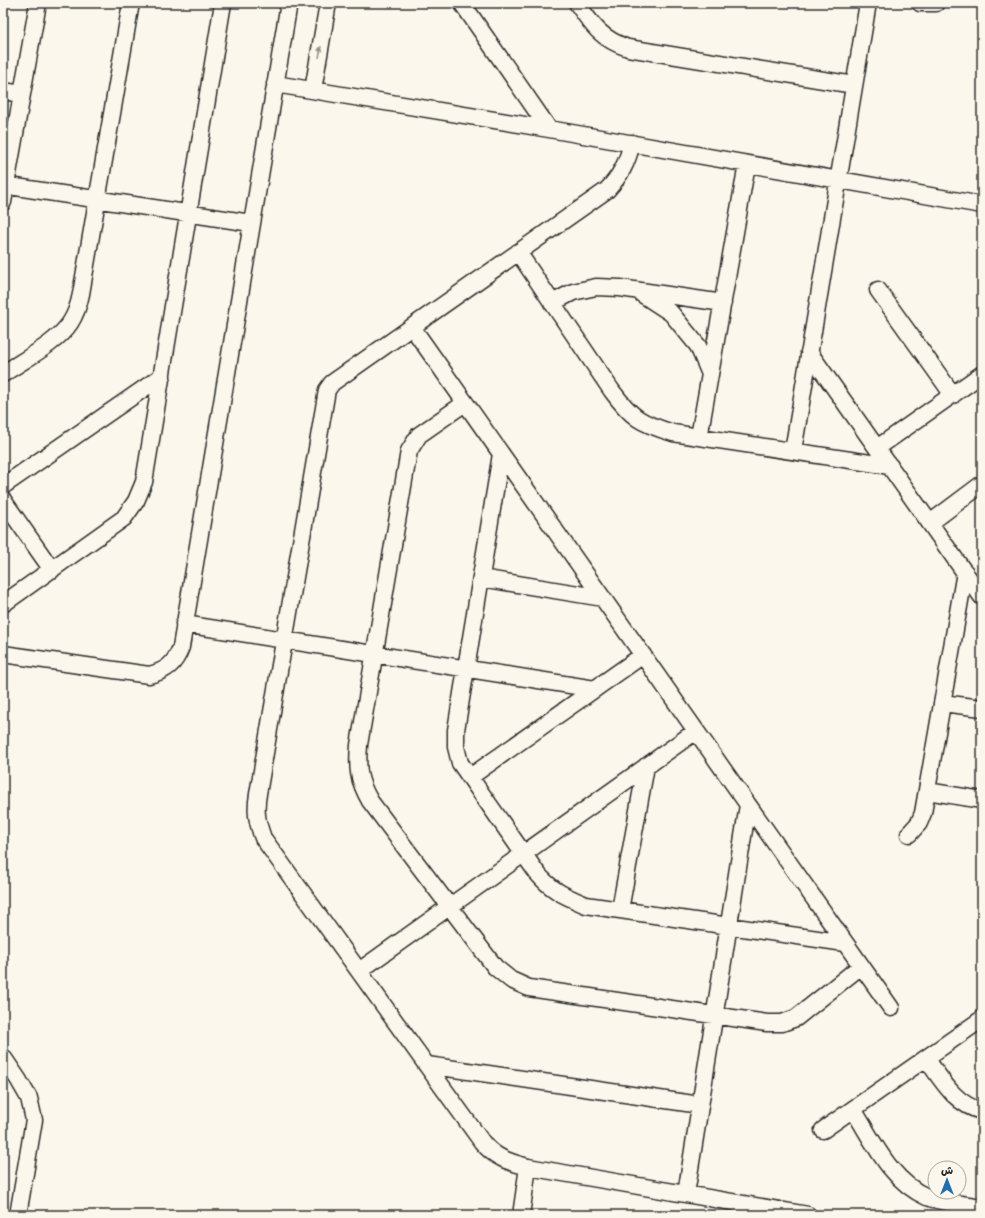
<svg xmlns="http://www.w3.org/2000/svg" width="985" height="1218" viewBox="0 0 985 1218" font-family="'Comic Neue','Playpen Sans Arabic',sans-serif">
<rect width="100%" height="100%" fill="#fbf7ec"/>
<filter id="ink" filterUnits="userSpaceOnUse"><feTurbulence type="fractalNoise" baseFrequency=".025" numOctaves="2"/><feDisplacementMap in="SourceGraphic" scale="8" xChannelSelector="R" yChannelSelector="G"/><feConvolveMatrix kernelMatrix="1 2 1 2 8 2 1 2 1" color-interpolation-filters="sRGB"/></filter>
<g filter="url(#ink)">
<g fill="none" stroke-linecap="round" stroke-linejoin="round">
<defs>
<path id="minor" d="M462,3L549,129
M577,3C592,25 601,39 628,48L854,85
M920,3H936
M275,84L549,129L982,205
M313,90L328,3
M3,91L22,94
M632,143C627,163 621,175 607,190L332,383L327,390L258,794C255,811 257,822 263,838L482,1142C495,1158 509,1162 528,1167L808,1215
M3,185L251,223
M3,202L38,3
M518,252L612,391C632,418 640,423 673,433L890,466
M878,290L953,395
M642,294L671,313L698,346L710,374
M552,303L573,292L596,287L620,288L723,303
M412,327L891,1008
M809,352L982,597
M3,374C23,360 56,344 70,323C76,314 79,304 81,294L131,3
M465,403L419,435L409,451L359,745C357,769 358,780 370,801L495,967L511,980L529,988L767,1023H782L796,1018L861,966
M699,437L747,164
M877,448L982,374
M793,451L868,3
M501,454L456,730V747L460,763L537,873C552,891 565,896 586,905L845,943
M3,486L162,376
M3,500L52,570
M930,523L982,484
M481,578L603,598
M3,604L124,518L136,501L144,482L223,3
M184,624L595,689
M3,654L149,675C166,671 175,664 181,647L289,3
M942,703L982,708
M470,777L643,655
M927,791L982,800
M909,834L919,823L923,813L965,572
M620,910L646,766
M359,971L696,731
M3,1057L18,1079L29,1098L34,1120L18,1215
M926,1058C941,1079 955,1105 982,1111
M427,1065L700,1105
M853,1109C873,1141 891,1182 927,1197C942,1203 966,1204 982,1207
M823,1130L982,1019
M686,1194L748,805
M521,1215L528,1167"/>
</defs>
<use href="#minor" stroke="#2b2b2b" stroke-width="19"/>
<use href="#minor" stroke="#fbf7ec" stroke-width="16"/>
</g>
<defs><path id="oneway-solid" d="M-6-.8H1V-3.2L6.5 0L1 3.2V.8H-6Z"/></defs>
<use fill="#93918c" href="#oneway-solid" transform="translate(320 52) rotate(-81)"/>
</g>
<rect width="985" height="1218" fill="none" stroke="#fbf7ec" stroke-width="16"/>
<rect x="8" y="8" width="969" height="1202" fill="none" stroke="#2b2b2b" stroke-width="1.5" filter="url(#ink)"/>
<g transform="translate(947 1180)"><circle r="19" fill="#fbf7ec" stroke="#a8a59f"/>
<path d="M0-3L7 15L0 10L-7 15Z" fill="#1f6fb2"/>
<text y="-6" font-size="11" font-weight="bold" text-anchor="middle" fill="#2b2b2b">ش</text>
</g>
</svg>
